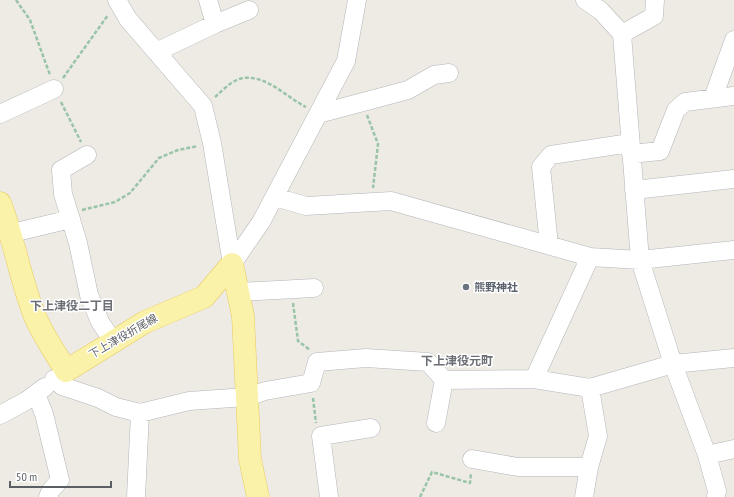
<svg xmlns="http://www.w3.org/2000/svg" width="734" height="497" viewBox="0 0 734 497" font-family="'PT Sans Narrow','Noto Sans JP',sans-serif">
<rect width="100%" height="100%" fill="#edebe3"/>
<g fill="none" stroke-linecap="round" stroke-linejoin="round">
<defs>
<path id="minor" d="M117,0L128,19L203,106L212,143L232,264
M585,0L601,11L622,34L640,260L673,364L707,455L717,491L716,497
M215,24L249,10
M622,34L654,16L655,0
M156,52L215,24L208,0
M713,98L734,40
M0,114L54,89
M318,114L408,90L434,75L449,73
M631,154L660,151L676,110L685,102L734,96
M87,155L61,170L63,194L78,243L89,295L100,322L113,341
M634,190L734,179
M275,197L306,206L391,201L590,257L640,260L734,250
M12,233L71,219
M549,245L541,167L551,155L630,143
M590,257L534,379L590,388L673,364L734,358
M232,264L261,222L346,61L357,0
M238,292L314,288
M54,379L62,386L98,398L116,407L140,413L189,401L247,397L265,391L311,383L317,362L366,358L428,362L444,380
M444,380L534,379
M36,394L44,414L60,480L51,490L48,497
M0,415L26,401L45,387
M436,423L444,380
M707,455L734,449
M472,459L518,467H589
M136,497L140,413
M329,497L321,436L371,428
M584,497L589,467L598,436L590,388"/>
<path id="major" d="M0,203C14,239 20,278 34,314C42,334 55,352 66,371L145,322L204,297L232,264L243,316L250,459L258,497"/>
</defs>
<use href="#minor" stroke="#b4b5ba" stroke-width="19"/>
<use href="#major" stroke="#eaca5f" stroke-width="23"/>
<path stroke="#9ac4a8" stroke-width="2.5" stroke-dasharray="4 2" stroke-linecap="butt" d="M16,0L30,20L50,75
M63,78L108,15
M215,97C223,90 232,80 243,78C267,75 286,97 306,107
M61,102L81,142
M367,115L378,144L373,188
M82,210L115,202L130,193L159,158L178,150L198,146
M293,303L298,341L310,350
M313,398L316,423
M420,497L432,472L470,483L471,473"/>
<use href="#minor" stroke="#fff" stroke-width="18"/>
<use href="#major" stroke="#fbf2aa" stroke-width="22"/>
</g>
<circle fill="#6b7280" stroke="#fff" stroke-width="1.5" cx="466" cy="287" r="4"/>
<g text-anchor="middle" stroke-width="3" stroke-linejoin="round" paint-order="stroke">
<g font-size="11" font-weight="bold" fill="#5b616d" stroke="#fff" text-anchor="start">
<text x="474" y="291">熊野神社</text>
</g>
<g font-size="11" fill="#5b5e63" stroke="#fff">
<text transform="translate(123 336) rotate(-30)" y="4">下上津役折尾線</text>
</g>
<g font-size="12" font-weight="bold" fill="#6c7075" stroke="#fff">
<text x="72" y="310">下上津役二丁目</text>
<text x="457" y="365">下上津役元町</text>
</g>
</g>
<path d="M10 481v6h101v-6" fill="none" stroke="#5b5e63" stroke-width="2"/>
<text x="16" y="481" font-size="12" fill="#5b5e63" stroke="#ffffff" stroke-width="3" paint-order="stroke">50 m</text>
</svg>
